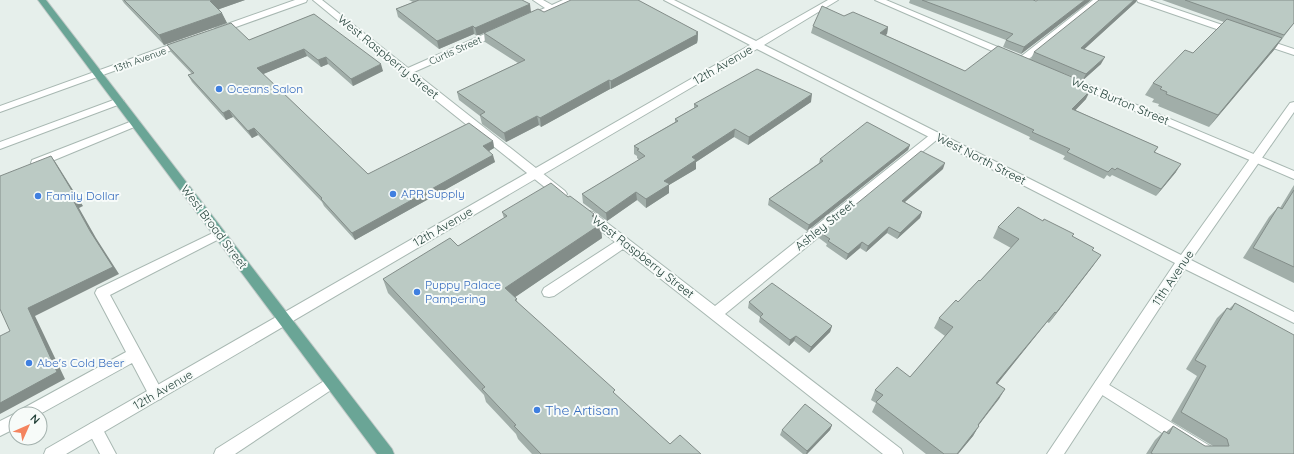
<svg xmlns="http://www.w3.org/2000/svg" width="1294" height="454" viewBox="0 0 1294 454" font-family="Quicksand,sans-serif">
<rect width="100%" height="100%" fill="#e6efeb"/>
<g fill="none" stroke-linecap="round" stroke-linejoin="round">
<defs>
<path id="lane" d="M313,0H322L408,68L496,29H502L503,31L502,33L414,72L565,191L567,194L565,197H557L403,74Z
M533,0H543L552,5L563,0H574L532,20H526L525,18L526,16L545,8Z
M875,0H886L1012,53L1014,55L1012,57H1006Z
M1093,0H1102L1025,62H1019L1017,60L1019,58Z
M1137,0H1149L1237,30L1238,32L1234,35L1231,34L1138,2Z
M1261,38L1294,49V55L1258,43L1257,41L1258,39Z
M1063,74L1294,171V179L1060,79L1058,77L1060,75Z
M119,98L124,101L123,103L0,149V142Z
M135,120L139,121L140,123L139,125L40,166H32L31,163L32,160Z
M935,133L939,134L940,136L939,138L725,314L901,449L903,454H883L623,249L554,296L549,297L544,296L542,292L544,288L615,242L585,218L583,215L585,212L589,211L593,212L715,306L931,134Z
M219,230L223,231L225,234L223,237L110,295L161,389L163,394L161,399L156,400L151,399L132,363L40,414H19L22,409L126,352L95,293L97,289Z
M332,376L337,378L339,382L337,386L235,454H214L216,449Z
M1101,380L1215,449L1217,454H1195L1096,391L1094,386L1096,381Z
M16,413L18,414H16V428L0,436V421Z
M95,422L100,424L116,454H100L87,429L90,424Z"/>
<path id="street" d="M295,0H307L306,2L222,32H216L215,30L216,28Z
M664,0H674L756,41L828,0H838L764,45L1181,255L1290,103L1294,102V112L1191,260L1294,312V323L1185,269L1064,454H1047L1175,263L757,49L66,454H44L46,449L750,45Z
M183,40L186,41L188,43L186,45L0,112V106Z"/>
<path id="primary" d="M38,0H46L392,449L394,454H377Z"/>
</defs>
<use href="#lane" stroke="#a8b8b2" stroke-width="2"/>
<use href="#street" stroke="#a8b8b2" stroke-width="2"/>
<use href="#primary" stroke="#c2cac8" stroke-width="2"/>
<use href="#lane" fill="#fff" fill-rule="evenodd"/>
<use href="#street" fill="#fff" fill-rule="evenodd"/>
<use href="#primary" fill="#6aa596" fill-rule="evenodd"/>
</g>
<path fill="#a1aea9" d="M122,0H245L219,9L227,23L164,45L124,3Z
M409,0H522L531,12H544L698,32V40L697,43L611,89H610L541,127L539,125L506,142L482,124L480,116L459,100L457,92L518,63L485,42L484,33L477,36L474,34L439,49L398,17L396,9L413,2Z
M910,0H1033L1036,1L1091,0L1021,54L1003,47L1006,40L909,3Z
M1162,0H1294V23L1274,50L1209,127L1158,106L1159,104L1152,102L1154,99L1145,95L1153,83L1193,53L1224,22Z
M1136,2L1084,49L1101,64L1082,81L1063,73L1076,85L1086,99L1075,110L1158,147L1155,152L1176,172L1156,196L1112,175L1110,177L1107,175L1104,179L1063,159L1065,156L1029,139L1030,137L811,33L813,26L844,16L888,27L887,34L885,35L965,71L1031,59L1034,52Z
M314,14L383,71L353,86L328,64L321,67L307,56L263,74L368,174L493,141L494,148L489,151L495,162L355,240L324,206L322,202L258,135L252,138L233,117L226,120L192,82L188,75L192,74L171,52L167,45L249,40Z
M811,102L748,145L734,137L696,162V169L669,185V193L646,208L637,200L607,221L583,203L582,194L639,160L637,158V156L634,154V146L675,122V119L694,108V104Z
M910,145L908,150L807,231L768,205L769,199L819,163L820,159Z
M943,169L905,202L922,212L920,218L897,239L887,233L866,252L860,248L846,260L826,246L827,244L819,238L821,233Z
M1294,185V283L1243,258L1269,217L1278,207L1280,208Z
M502,212L594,218L602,238L515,297L518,303L615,394L670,444L701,454H532L518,439L516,434L486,402L484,395L388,293L383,279L458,246L504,218Z
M998,227L1072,236L1092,251L1093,266L1049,323L1047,322L997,384L1005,389L978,426L973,436L958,454H926L872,412L876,403L871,400L875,390L910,377L945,336L934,328L939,318L958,302L980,281L1011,248L993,238Z
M749,302L832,326L830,332L809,353L794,341L789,346L759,322L760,317L748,308Z
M1235,303L1294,454H1146L1155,440L1164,431L1166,432L1173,426L1205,446H1213L1171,421L1197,376L1186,369L1217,318L1227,308L1229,309Z
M832,425L830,430L807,454H803L780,435L782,430Z"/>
<path fill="#838d89" d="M213,0H245L214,11L210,1Z
M1085,0H1091L1021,54L1024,47Z
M1134,0H1137L1136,2L1078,55L1081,48Z
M530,4L531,12L477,36L475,28Z
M222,13L227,23L164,45L159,35Z
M473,26L474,34L439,49L437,41Z
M888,27L887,34L879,40L880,33Z
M698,32L697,43L611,89V81Z
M1282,38L1274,50L1209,127L1218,115Z
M304,49L307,56L261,75L257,68Z
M326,57L328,64L321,67L318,60Z
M1105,57L1101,64L1082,81L1086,74Z
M381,64L383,71L353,86L351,79Z
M609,80L610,89L541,127L540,118Z
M1079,80L1075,87L1074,84Z
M1090,91L1086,99L1069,117L1072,109Z
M812,94L811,102L748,145L749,137Z
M229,110L233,117L226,120L223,113Z
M537,116L539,125L506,142L504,133Z
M254,128L258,135L252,138L248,131Z
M735,129L734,137L696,162V169L669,185V193L646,208V199L664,181L692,157Z
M493,141L494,148L484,154L483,146Z
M910,145L908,150L807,231L809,225Z
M493,155L495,162L355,240L352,233Z
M51,156L56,163L83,206L79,208L96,238L119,274L35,316L65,379L0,414V403L28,308L90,231L73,200Z
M945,163L943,169L900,206L902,201Z
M1181,164L1176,172L1156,196L1161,189Z
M636,192L637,200L607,221L606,213Z
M922,212L920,218L897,239L900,233Z
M594,214L595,228L601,224L602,238L508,302L505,288Z
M889,227L887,233L866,252L868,246Z
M862,242L860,248L846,260L848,254Z
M1101,255L1093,266L1049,323L1056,313Z
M1055,312L1047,322L990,393L996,383Z
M832,326L830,332L809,353L811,347Z
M796,336L794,341L789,346L790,340Z
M1005,389L999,399L971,435L978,425Z
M832,425L830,430L807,454H806L807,451Z
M979,426L973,436L958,454H957Z"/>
<path fill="#bbcac4" stroke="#838d89" d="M124,0H213L210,1L222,13L159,35Z
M419,0H522L530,4L475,28L473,26L437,41L396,9Z
M571,0H638L698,32L696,33L698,34L611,81L609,80L540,118L537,116L504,133L480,115L485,112L457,92L525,60L484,33L538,9L544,12Z
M922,0H1033L1036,1L1038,0H1085L1024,47L1006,40L1013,34Z
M1099,0H1134L1081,48L1105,57L1086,74L1034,52Z
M1185,0H1294V23L1284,35Z
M822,6L844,16L853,12L888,27L880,33L965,71L998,46L1079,80L1074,84L1090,91L1072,109L1158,147L1154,152L1181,164L1161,189L1117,168L1115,170L1112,168L1108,172L1067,152L1070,149L1032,132L1034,130L813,26Z
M314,14L381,64L351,79L326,57L318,60L304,49L257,68L368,174L469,123L493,141L483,146L493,155L352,233L321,199L322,198L254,128L248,131L229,110L223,113L188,75L194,73L167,45L231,23L249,40Z
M1227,19L1282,38L1218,115L1166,94L1167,92L1160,89L1162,87L1153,83L1185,50L1193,53Z
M757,69L812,94L749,137L735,129L692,157L696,160L664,181L670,184L646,199L636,192L606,213L582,194L645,156L637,150L639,149L634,146L678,121L675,119L698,106L694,104Z
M867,122L910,145L809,225L769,199L823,161L820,159Z
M921,151L945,163L902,201L922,212L900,233L889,227L868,246L862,242L848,254L828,241L830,239L821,233Z
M51,156L77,199L73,200L90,231L113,267L28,308L57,372L0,403V336L10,331L0,309V176Z
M551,183L568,197L570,196L594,214L592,216L601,224L505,288L517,299L515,300L615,390L613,392L670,444L680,435L701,454H541L514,426L516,425L482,389L485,387L383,279L450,238L458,246L507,216L502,212Z
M1294,190V267L1253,248L1278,207L1282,209Z
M1018,207L1043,221L1044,219L1074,234L1072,236L1094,248L1092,250L1101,255L1056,313L1055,312L996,383L1005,389L978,425L979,426L957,454H944L876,402L883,395L875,390L897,367L910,377L953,327L939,318L956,300L958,302L979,280L980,281L1019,239L998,227Z
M772,283L832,326L811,347L796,336L790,340L760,317L763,314L749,302Z
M1235,303L1294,335V454H1153L1151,453L1164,431L1169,434L1173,426L1205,446H1229L1227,439L1181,412L1206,366L1195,360L1227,308L1231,310Z
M805,404L832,425L807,451L782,430Z"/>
<g fill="#3f7fe0" stroke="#f7fbf9" stroke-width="1.5">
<circle cx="219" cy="89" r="4"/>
<circle cx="393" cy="194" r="4"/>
<circle cx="38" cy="196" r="4"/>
<circle cx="417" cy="292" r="4"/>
<circle cx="29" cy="363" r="4"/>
<circle cx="537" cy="410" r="4"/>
</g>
<g text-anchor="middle" stroke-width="4" stroke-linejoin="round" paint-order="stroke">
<g font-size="10" fill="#24423a" stroke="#f7fbf9">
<text transform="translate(455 50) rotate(-24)" y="4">Curtis Street</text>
<text transform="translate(140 59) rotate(-20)" y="4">13th Avenue</text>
</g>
<g font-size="12" fill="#24423a" stroke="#f7fbf9">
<text transform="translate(388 57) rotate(39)" y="4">West Raspberry Street</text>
<text transform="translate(723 65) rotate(-30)" y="4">12th Avenue</text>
<text transform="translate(1120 101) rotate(23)" y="4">West Burton Street</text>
<text transform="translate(981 159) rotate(27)" y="4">West North Street</text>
<text transform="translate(825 225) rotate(-39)" y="4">Ashley Street</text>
<text transform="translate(214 227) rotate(53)" y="4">West Broad Street</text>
<text transform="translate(443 227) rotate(-30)" y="4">12th Avenue</text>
<text transform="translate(643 257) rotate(38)" y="4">West Raspberry Street</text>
<text transform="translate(1173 278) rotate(-56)" y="4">11th Avenue</text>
<text transform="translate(163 390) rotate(-30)" y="4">12th Avenue</text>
</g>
<g font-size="12" fill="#366cbe" stroke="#f7fbf9" text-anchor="start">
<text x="227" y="93">Oceans Salon</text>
<text x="401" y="198">APR Supply</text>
<text x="46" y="200">Family Dollar</text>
<text x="425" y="289">Puppy Palace<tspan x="425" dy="14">Pampering</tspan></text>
<text x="37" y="367">Abe's Cold Beer</text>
</g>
<g font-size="14" fill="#366cbe" stroke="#f7fbf9" text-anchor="start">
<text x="545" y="415">The Artisan</text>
</g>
</g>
<g transform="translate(28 426) rotate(45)"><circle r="19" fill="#f7fbf9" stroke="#a3b1ad"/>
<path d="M0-3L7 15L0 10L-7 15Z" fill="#f4845f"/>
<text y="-6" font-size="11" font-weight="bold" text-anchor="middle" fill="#24423a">N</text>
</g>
</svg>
